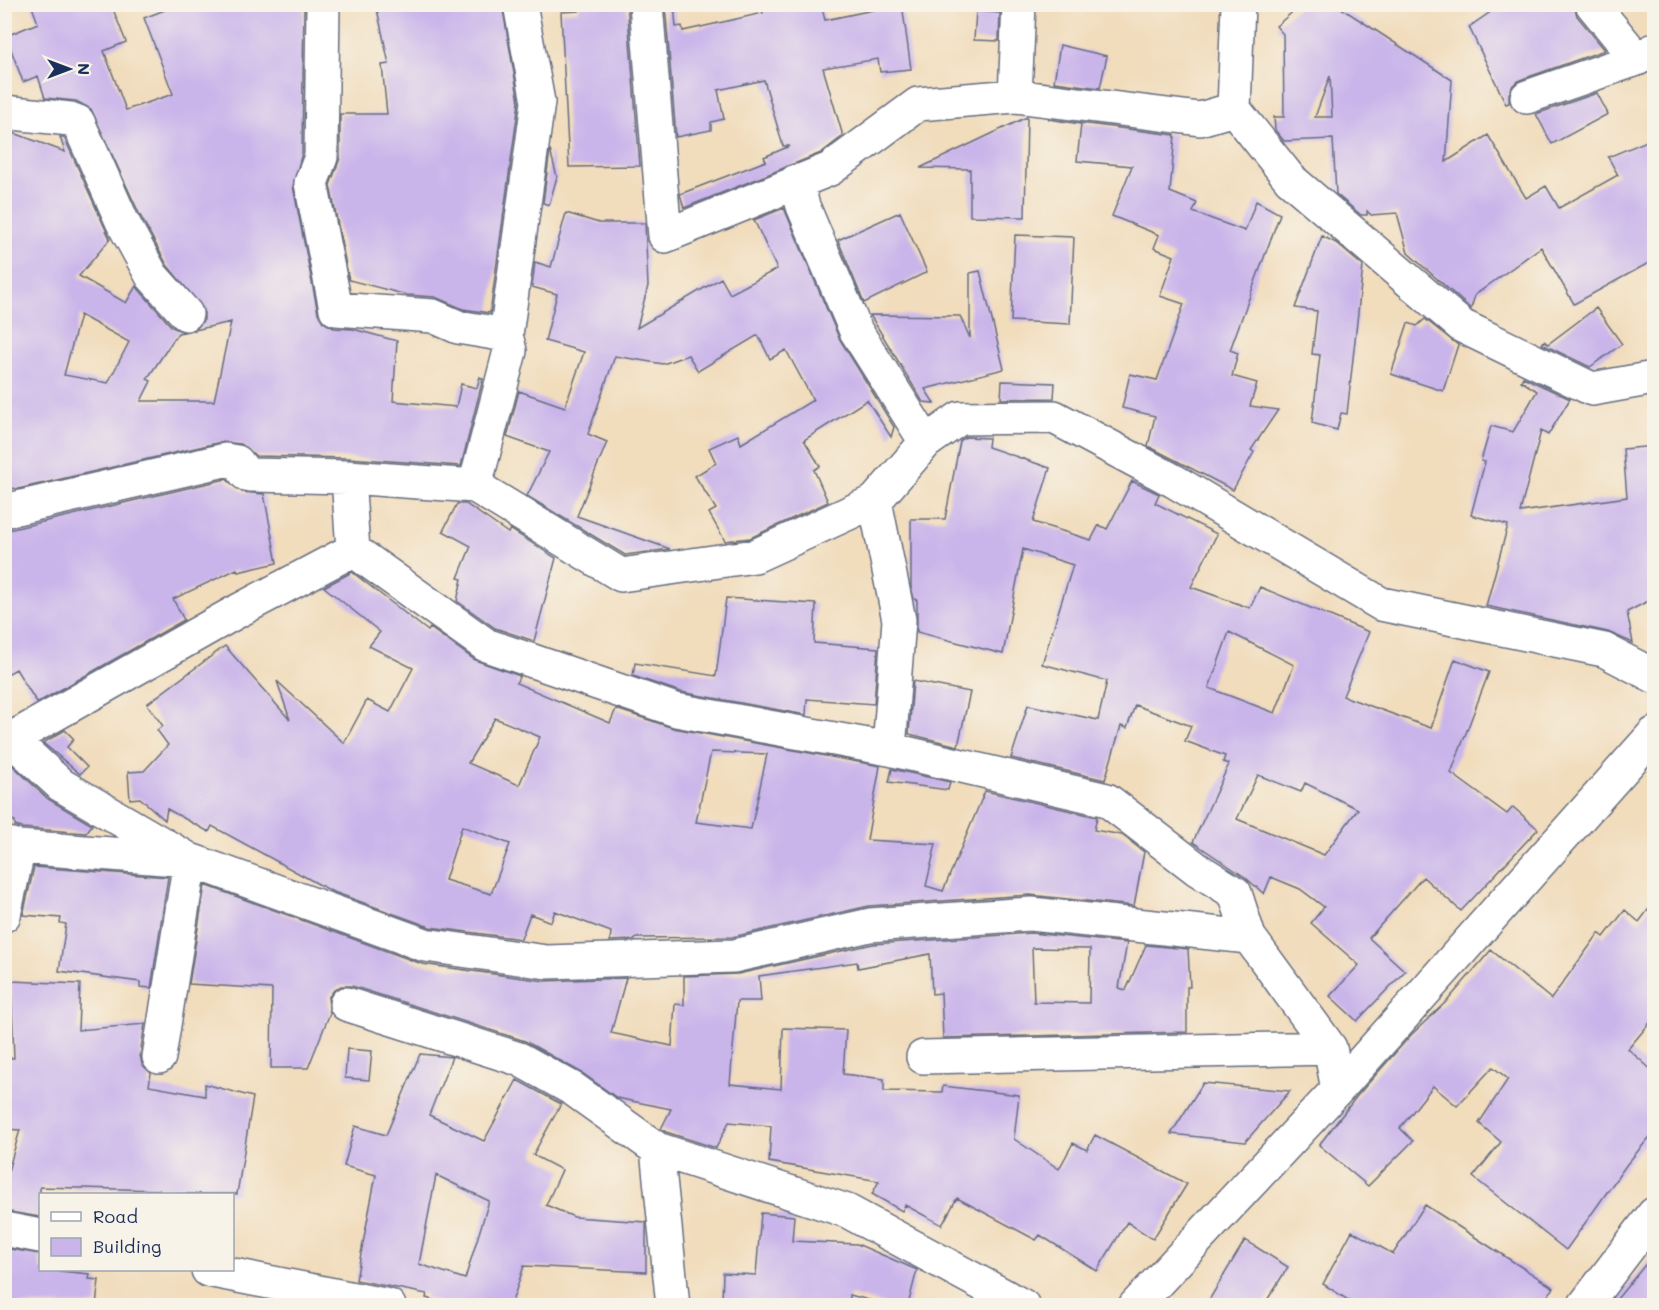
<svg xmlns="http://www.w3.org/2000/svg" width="1659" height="1310" viewBox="0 0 1659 1310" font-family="Mali,sans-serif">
<rect width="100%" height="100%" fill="#f7f3e8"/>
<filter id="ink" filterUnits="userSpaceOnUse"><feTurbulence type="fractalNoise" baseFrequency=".0167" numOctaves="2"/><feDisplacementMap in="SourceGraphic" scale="12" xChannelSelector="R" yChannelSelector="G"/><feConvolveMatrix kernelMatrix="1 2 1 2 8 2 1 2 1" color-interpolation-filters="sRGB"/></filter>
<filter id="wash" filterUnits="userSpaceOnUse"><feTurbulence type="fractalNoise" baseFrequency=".008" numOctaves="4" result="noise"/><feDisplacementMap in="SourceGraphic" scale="24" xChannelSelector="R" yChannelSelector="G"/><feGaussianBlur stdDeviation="1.35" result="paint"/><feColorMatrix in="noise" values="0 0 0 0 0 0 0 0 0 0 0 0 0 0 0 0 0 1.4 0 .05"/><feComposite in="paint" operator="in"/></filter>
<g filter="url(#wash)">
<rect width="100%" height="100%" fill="#f1dcbb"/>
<g id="blocks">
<path fill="#cab5ea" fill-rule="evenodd" d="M31,4H111L126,42L104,51L126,110L173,94L144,18L180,4L216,8L304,4L302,153L293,186L318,313L323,322L334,328L353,329L397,341L393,401L456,407L461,384L477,388L480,377L483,379L461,466L348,458L256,456L241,444L221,442L18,489L4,487V158L14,133L65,152L60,137H64L110,239L79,276L126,303L136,286L172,327L184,332L178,333L147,379L151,381L141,401H214L231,322L195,330L204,320V310L167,265L139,213L91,109L76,101L45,98L38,76L23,82L6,36L38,23ZM80,315L129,342L108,383L64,375Z
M398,4H502L519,102L490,313L463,309L435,297L407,295L349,280L330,185L340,158V114H387L382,65L389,64L377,9Z
M579,4H627L640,166L569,167L561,12L579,11Z
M665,4H674L676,27L682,26L683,31L763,13V10L790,4H821L825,20L902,4L911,69L880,72L878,59L823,68L843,136L821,153L684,208L680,194L766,161L764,157L790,146H783L764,80L718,90L724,119L711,122V130L676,137Z
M1302,4H1335L1452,80L1446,162L1488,135L1526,198L1546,186L1559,208L1618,175L1608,157L1654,138V260L1574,304L1541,247L1475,295L1471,309L1408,253L1397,213L1371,215L1367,211V215H1361L1336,194L1333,139L1284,141L1275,130L1274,117H1284L1283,34L1276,26ZM1330,76L1332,117H1315Z
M1502,4H1574L1577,16L1605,50L1520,80L1513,85L1509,94V103L1506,104L1469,27Z
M976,11L1000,13L999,41L974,40Z
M1060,45L1107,56L1100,88L1054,82Z
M1597,93L1608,114L1552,144L1536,114Z
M1027,117L1025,217L970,216V169L920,168Z
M1048,119L1175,135L1170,192L1197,203L1193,212L1245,231L1256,201L1280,214L1230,350L1238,353L1232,376L1257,383L1250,406L1278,410L1251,450L1254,452L1233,490L1148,446L1155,416L1122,408L1130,374L1157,380L1184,304L1160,296L1174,256L1154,248L1159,235L1112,216L1132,166L1077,161L1081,124Z
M550,150L557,177L549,205L543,203Z
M784,208L839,338L894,427L891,437L867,400L804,440L820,466L814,470L828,502L750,538L725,541L709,513L716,509L695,476L716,463L709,448L738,435L741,444L813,400L786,350L770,359L758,335L698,371L688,355L663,364L615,356L588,434L607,442L577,516L670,549L625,555L527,496L549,452L507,437L519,391L565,407L584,352L545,341L557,294L532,287L535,262L551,267L566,213L599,223H645L648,286L637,328L721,278L730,294L777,269L754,220Z
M900,212L927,272L864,303L838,240Z
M1015,235L1074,237L1070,324L1011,321Z
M1322,236L1336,243L1363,266L1347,414L1341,413L1337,430L1312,423L1320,355L1312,354L1317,311L1295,308Z
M980,271L1004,369L925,389L934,403L923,402L870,315L960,316L970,338V273Z
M1596,308L1622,344L1590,367L1542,344L1544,341L1548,344Z
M1425,319L1458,345L1443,391L1391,374L1408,323L1417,326Z
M1523,377L1570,399L1548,435L1541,431L1520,512L1627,497L1623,449L1654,446V598L1627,612L1633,643L1608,632L1486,606L1508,525L1471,515L1485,462L1481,461L1491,426L1513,432L1537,391L1521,381Z
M1002,381L1055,383L1054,398L1001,399Z
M966,437L989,438L988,447L1050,468L1033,522L1091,540L1099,525L1107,529L1132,481L1159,494L1155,503L1217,534L1191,587L1250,608L1260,587L1369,632L1343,696L1431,728L1455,659L1489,672L1451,773L1507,814L1513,807L1538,829L1461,911L1423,877L1369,938L1405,971L1357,1021L1330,996L1359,965L1311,923L1324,907L1300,889L1271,877L1264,894L1245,877L1193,842L1229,764L1223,762L1225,756L1185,741L1191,726L1135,705L1127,728L1121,726L1105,780L1011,758L1028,705L1098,720L1107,681L1042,664L1073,565L1023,549L1003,654L917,632V600L914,599L911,587V519H945L960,441ZM1229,632L1294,665L1275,713L1209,688ZM1258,775L1301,792L1305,783L1358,809L1324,855L1237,819Z
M226,479L242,492L264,494L277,563L238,572L237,569L173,599L184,620L37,703L16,669L4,676V621L11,618L4,599V531Z
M457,504H466L508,533L510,529L556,558L534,641L495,628L457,601L462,579L458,578L471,546L443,531Z
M352,572L428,631L430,628L475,660L520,676L516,683L610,723L616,709L673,728L880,766L867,840L936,844L926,886L943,891L985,791L1097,817L1094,830L1122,835L1144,852L1134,906L1030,895L869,906L732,937L636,938L635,940L610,941L611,932L555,911L551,922L530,914L521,939L430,927L331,891L212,826L209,832L167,809L165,820L140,798L130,799L128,772L144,771L168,745L157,730L163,726L147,704L225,646L290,720L277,681L344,743L367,700L390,712L413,668L369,646L380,632L324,587ZM495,718L540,737L519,785L468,763ZM711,752L767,754L751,829L696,822ZM462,826L510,844L491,894L445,880Z
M726,598L816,604L814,643L878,648L874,704L807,699L806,715L681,692L633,676L635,663L716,676Z
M913,681L970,692L958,746L909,734Z
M65,730L74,739L67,747L87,767L80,774L43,743Z
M11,764L48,799L92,825L86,833L22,828L15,826V821L4,818V771Z
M892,769L950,782L948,790L889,782Z
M34,867L168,877L151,988L140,987V982L59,971L66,924L60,923L61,918L23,915Z
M205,885L422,964L545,981L626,978L611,1033L672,1046L675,1004L684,1005V976L738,974L873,944L1031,933L1127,943L1119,988L1126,990L1146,945L1188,949L1190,987H1187V1032L943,1038L941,993L932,994L930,954L858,968L857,962L759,976L761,1001H737L730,1084L781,1089L783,1028L846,1030L843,1074L884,1079V1091L942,1092L943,1086L1019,1095L1014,1139L1059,1169L1073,1143L1087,1150L1095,1135L1187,1184L1153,1239L1127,1222L1097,1271L1040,1235L1036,1240L957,1198L942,1225L905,1205L902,1211L872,1194L879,1181L769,1162L771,1126L729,1122L716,1148L666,1132L661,1129L671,1109L617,1098L582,1073L525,1041L352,986H341L334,990L328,998L330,1013L308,1068H271L272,989L189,984ZM1032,948L1090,949L1089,1003L1034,1002Z
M1654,902V1018L1628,1049L1654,1072V1132L1627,1164L1566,1250L1473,1177L1501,1142L1479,1123L1508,1079L1493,1067L1457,1106L1433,1086L1400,1128L1413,1141L1368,1186L1319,1145L1357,1096L1411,1035L1448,1000L1491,950L1551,999L1599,933L1604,937L1625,910L1639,922Z
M11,981L80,984L78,1030L145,1024L140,1055L142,1064L151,1073L149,1086L205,1096V1084L253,1097L237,1194H158L159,1190L40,1187V1217L4,1211V1185L20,1130L4,1129V1058H14Z
M347,1049L372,1051L369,1080L345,1078Z
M420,1054L452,1057L429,1115L484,1141L517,1080L561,1104L533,1155L562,1170L546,1205L574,1217L646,1222V1272L524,1266L511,1305H448L426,1298L427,1294L356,1280L376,1175L344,1166L355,1126L386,1135ZM436,1175L489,1201L465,1279L419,1264Z
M1203,1083L1290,1091L1245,1142L1171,1134Z
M1425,1205L1554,1288L1540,1305H1356L1323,1284L1352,1231L1393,1254Z
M761,1213L794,1216L792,1241L857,1244L917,1270L908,1305H887L850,1295L849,1305H728V1301H722L723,1273L756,1275Z
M1245,1240L1288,1267L1264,1305H1206Z
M4,1248L40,1254V1269L90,1274L89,1279L99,1280L96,1305H4Z
M1654,1254V1305H1612Z"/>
</g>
</g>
<g filter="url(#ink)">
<use href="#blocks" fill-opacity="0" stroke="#666c7f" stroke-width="1.5"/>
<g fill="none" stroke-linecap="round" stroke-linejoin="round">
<defs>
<path id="minor" d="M323,4L321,157L311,183L336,309L433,316L458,327L506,335
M646,4L665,236L830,169L918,104L1015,96L1200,119L1234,109
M1238,4L1234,109L1290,179L1462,326L1592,389L1654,378
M1592,4L1637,59
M1015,96L1019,4
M1527,97L1637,59L1654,50
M4,112L70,119L78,122L122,221L152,276L186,314
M796,181L803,206L856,331L926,442
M475,486L510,351L506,335L538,102L520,4
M875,501L899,620L889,749
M4,511L225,460L237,462L246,474L251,475L348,477
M353,550L486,645L676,710L889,749L1107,800L1197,869L1235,893L1249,937
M4,738L11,739L61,785L190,860L159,1057
M11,739L236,612L353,550L348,477L475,486L621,575L755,556L875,501L926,442L960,418L1054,417L1174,481L1381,604L1604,650L1654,676
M4,843L19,847L190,860L425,945L547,962L734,956L870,925L1031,914L1249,937L1330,1048L1338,1089
M4,915L19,847
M346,1004L519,1059L573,1089L657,1149L847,1211L1023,1306
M923,1057L1330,1048
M657,1149L673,1306
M4,1229L40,1236
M208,1270L389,1306
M1135,1306L1338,1089L1654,734
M1584,1306L1654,1214"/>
</defs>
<use href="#minor" stroke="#666c7f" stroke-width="36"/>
<use href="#minor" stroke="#fff" stroke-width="33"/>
</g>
</g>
<rect width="1659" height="1310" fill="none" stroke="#f7f3e8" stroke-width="24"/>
<rect x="39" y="1193" width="195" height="78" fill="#f7f3e8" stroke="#9fa5b1" stroke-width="1.5"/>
<rect x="51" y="1212" width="30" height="9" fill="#ffffff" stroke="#9fa5b1" stroke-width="1.5"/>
<text x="93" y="1223" font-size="18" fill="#1b2f5e">Road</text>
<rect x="51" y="1238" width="30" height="18" fill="#cab5ea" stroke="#9fa5b1" stroke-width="1.5"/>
<text x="93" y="1253" font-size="18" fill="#1b2f5e">Building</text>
<g transform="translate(69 69) rotate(90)" stroke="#f7f3e8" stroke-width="4.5" paint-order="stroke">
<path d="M0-4.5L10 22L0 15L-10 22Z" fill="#1b2f5e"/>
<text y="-9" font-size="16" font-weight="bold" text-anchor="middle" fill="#1b2f5e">N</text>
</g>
</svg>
